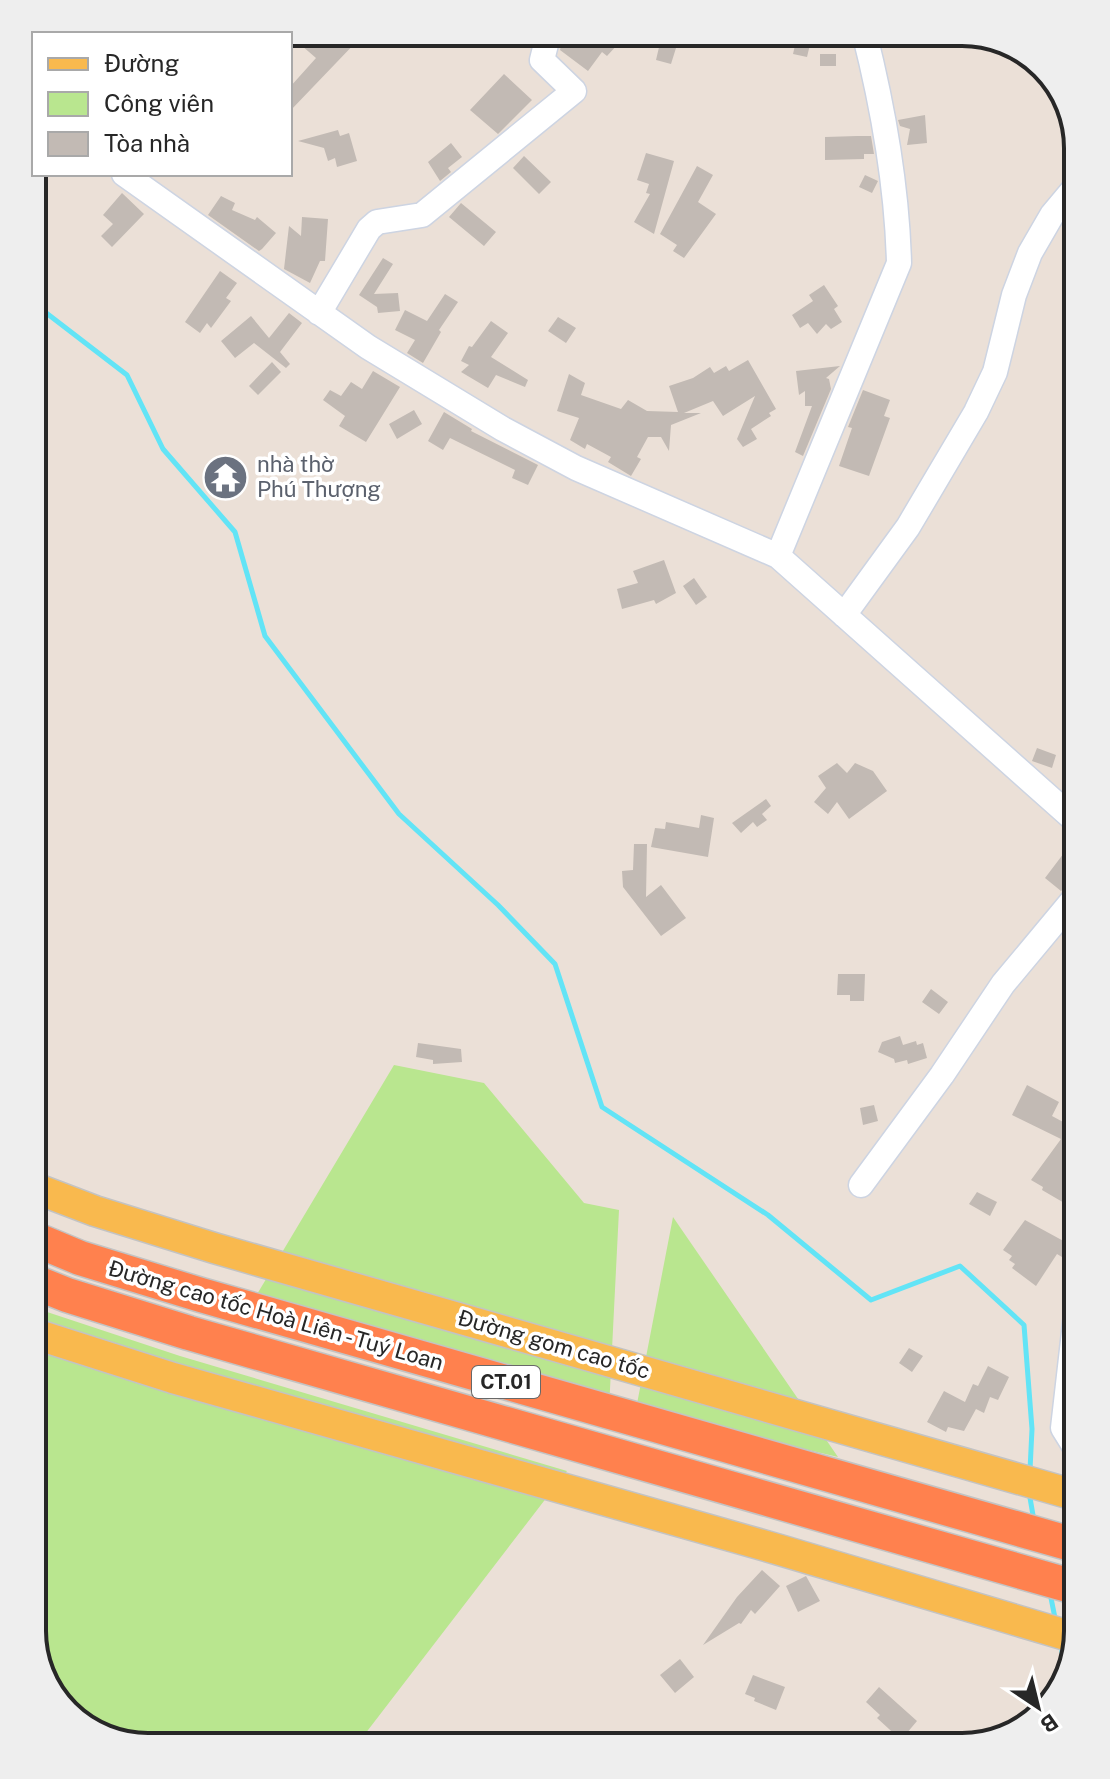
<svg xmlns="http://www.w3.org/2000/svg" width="1110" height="1779" viewBox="0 0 1110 1779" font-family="'Public Sans',sans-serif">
<rect width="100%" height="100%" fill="#ebe0d7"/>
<path fill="#b9e68f" d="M394,1065L484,1083L584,1203L619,1210L609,1409L253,1301Z
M673,1217L838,1457L636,1409Z
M32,1307L180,1356L567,1471L355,1747H141L84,1728L44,1683L32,1631Z"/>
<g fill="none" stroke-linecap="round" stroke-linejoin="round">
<path stroke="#62e4f6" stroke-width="5" d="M32,302L127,375L163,449L235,532L265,636L399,814L498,905L555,964L602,1107L768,1215L871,1300L960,1266L1024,1325L1032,1429L1030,1470
M1029,1492L1034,1521
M1050,1593L1056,1623
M1061,1644L1065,1675"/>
</g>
<path fill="#c2bab4" d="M301,32H351L359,39L290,111V87L316,58L294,39Z
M569,32H604L618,44L607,56L602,52L588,71L560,50L562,41Z
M635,32H681L671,64L656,60L660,43L635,34Z
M798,32H813L807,57L793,54Z
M820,54H836V66H820Z
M504,74L532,100L498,134L470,110Z
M925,115L927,143L907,145L910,129L900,126L898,120Z
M338,130L340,136L349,133L357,161L337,167L335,158L328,161L324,148L298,141Z
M857,136H871L874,154H864V159L825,160V137Z
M451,143L462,157L448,168L451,172L440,181L428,162Z
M646,153L674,161L654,234L634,222L650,194L646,193L649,184L637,180Z
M524,156L551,182L539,194L513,168Z
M697,166L713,175L698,202L716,214L684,258L673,251L677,245L660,234Z
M865,175L878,181L872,193L859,187Z
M122,193L144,214L112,247L101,236L113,224L103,215Z
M221,196L235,203L232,210L255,220L257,217L276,233L262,249L259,251L208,215Z
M461,203L496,232L484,246L449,217Z
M302,217L328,219L325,261H320L310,283L284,269L289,226L301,236Z
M383,258L393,264L374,294L398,293L400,311L378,313L377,307L359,295Z
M220,271L237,283L226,298L231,301L211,328L207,323L200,333L185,322Z
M824,285L838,306L834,309L842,322L831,329L826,324L817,334L808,323L800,328L792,315L813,301L809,295Z
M445,294L458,302L439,330L441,332L423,363L407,353L415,340L395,330L405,310L427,321Z
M289,313L302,323L280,352L290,364L286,368L254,343L235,358L221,341L251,316L269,338Z
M558,317L576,328L566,343L548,331Z
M491,321L508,333L491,357L528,380L525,387L496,375L488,388L461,372L469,365L461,361L469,346L472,347Z
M748,360L776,409L769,413L771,416L751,429L757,439L743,447L737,439L755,396L723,416L713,401L684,413H701L671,425L669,451L661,437H648L637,457L641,459L631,476L608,462L611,457L587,444L585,449L570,440L579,418L557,411L569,374L585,383L581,395L621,409L628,400L647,411L678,412L669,386L693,378L710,367L714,373L726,366L729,371Z
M272,362L281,372L258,395L249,386Z
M840,366L826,378L829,379L831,389L803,456L795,452L812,406H805V391L799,395L796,371Z
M373,371L400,387L366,442L339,426L345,416L323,400L330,390L341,396L351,382L362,389Z
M863,390L890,400L884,416L890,418L869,476L839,466L852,428L848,427Z
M414,410L422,424L397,439L389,424Z
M444,412L472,429L471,431L538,465L528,485L512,478L515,470L450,438L443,450L428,441Z
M664,560L676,593L656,604L654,600L622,609L617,589L638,583L633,571Z
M694,578L707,597L696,605L683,586Z
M1037,748L1056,755L1052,768L1032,761Z
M837,763L847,773L855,763L873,771L887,791L849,819L837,802L828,814L814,802L826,788L818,776Z
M766,799L771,806L762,814L767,820L757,827L753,822L741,833L732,823Z
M701,815L714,818L708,857L651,847L655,828L665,829L666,822L699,828Z
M634,844H647L646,897L661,885L686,918L661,936L623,887L622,871L633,870Z
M1070,845L1078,851V879L1072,880L1061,891L1045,878Z
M838,974H865L864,1001H850V995H837Z
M931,989L948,1002L939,1014L922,1002Z
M900,1036L903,1045L916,1041L917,1045L923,1043L927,1058L908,1064L907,1060L895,1063L894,1059L878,1052L882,1042Z
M418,1043L461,1049L462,1062L433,1064V1060L416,1057Z
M1027,1085L1059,1102L1052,1116L1078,1130V1211L1042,1190L1043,1187L1031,1180L1061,1139L1012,1115Z
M874,1105L878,1121L863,1125L860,1108Z
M977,1192L997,1202L990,1216L969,1204Z
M1025,1220L1069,1244L1062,1257L1057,1254L1036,1286L1012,1268L1015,1264L1009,1260L1012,1256L1003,1250Z
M909,1348L923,1356L912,1372L899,1363Z
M988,1366L1009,1377L998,1400L990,1397L984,1413L976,1409L964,1431L948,1427L946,1432L927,1422L944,1391L965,1402L973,1384L978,1386Z
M762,1570L780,1586L755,1614L751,1610L741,1624L739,1623L703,1645L737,1597Z
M806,1576L820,1601L798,1612L786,1586Z
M680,1659L694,1677L675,1693L660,1675Z
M753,1675L785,1687L776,1710L754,1701L755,1698L745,1694Z
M879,1687L917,1721L901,1740L877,1718L880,1715L866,1702Z"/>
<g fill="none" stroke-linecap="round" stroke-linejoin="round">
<defs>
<path id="minor" d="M124,174L368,347L503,429L576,468L778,556L1078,823
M319,313L369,229L377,222L422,215L574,91L542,60L549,32
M778,556L899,263C897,186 883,107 864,32
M844,615L908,527L976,412L995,372L1014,295L1030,253L1052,215L1078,184
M861,1185L942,1075L1003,984L1078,894
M1078,1452L1063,1428L1078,1297"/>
<path id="major" d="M32,1187L95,1211L214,1248L1078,1496
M32,1333L173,1378L780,1550L1076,1638"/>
<path id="highway" d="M32,1238L80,1258L201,1295L1078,1546
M32,1281L67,1295L189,1333L1078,1588"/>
</defs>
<use href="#minor" stroke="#cdd4e2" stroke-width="27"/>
<use href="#major" stroke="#c3c3c3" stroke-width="33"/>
<use href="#highway" stroke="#c3c3c3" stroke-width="37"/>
<use href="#minor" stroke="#fff" stroke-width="24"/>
<use href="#major" stroke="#f9b94e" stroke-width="30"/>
<use href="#highway" stroke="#ff814e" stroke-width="34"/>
</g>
<defs>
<symbol id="temple-disc" viewBox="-11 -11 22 22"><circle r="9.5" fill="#6b7280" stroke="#fff"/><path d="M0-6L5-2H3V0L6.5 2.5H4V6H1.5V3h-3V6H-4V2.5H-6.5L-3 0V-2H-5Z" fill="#fff"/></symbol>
</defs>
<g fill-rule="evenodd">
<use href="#temple-disc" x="200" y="452" width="51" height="51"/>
</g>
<g text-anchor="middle" stroke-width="7" stroke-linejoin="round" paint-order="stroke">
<rect fill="#fff" stroke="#686868" stroke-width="2" x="472" y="1366" width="68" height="32" rx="6"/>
<g font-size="20" font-weight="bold" fill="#272727">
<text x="506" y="1389">CT.01</text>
</g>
<g font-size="22" fill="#5b616d" stroke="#fff" text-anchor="start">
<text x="257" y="472">nhà thờ<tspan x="257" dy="25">Phú Thượng</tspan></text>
</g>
<g font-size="22" fill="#272727" stroke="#fff">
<text transform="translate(276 1315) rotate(16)" y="8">Đường cao tốc Hoà Liên - Tuý Loan</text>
<text transform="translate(554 1344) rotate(16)" y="8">Đường gom cao tốc</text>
</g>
</g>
<path d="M0 0H1110V1779H0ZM148 46H962A102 102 0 0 1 1064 148V1631A102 102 0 0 1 962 1733H148A102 102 0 0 1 46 1631V148A102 102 0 0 1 148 46Z" fill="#eee" fill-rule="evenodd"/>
<path fill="none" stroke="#272727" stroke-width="4" d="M148 46H962A102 102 0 0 1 1064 148V1631A102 102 0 0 1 962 1733H148A102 102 0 0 1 46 1631V148A102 102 0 0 1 148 46Z"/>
<rect x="32" y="32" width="260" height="144" fill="#ffffff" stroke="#a9a9a9" stroke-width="2"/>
<rect x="48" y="58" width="40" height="12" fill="#f9b94e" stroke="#a9a9a9" stroke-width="2"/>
<text x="104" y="72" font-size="24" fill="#272727">Đường</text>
<rect x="48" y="92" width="40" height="24" fill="#b9e68f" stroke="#a9a9a9" stroke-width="2"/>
<text x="104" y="112" font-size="24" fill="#272727">Công viên</text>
<rect x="48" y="132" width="40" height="24" fill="#c2bab4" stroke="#a9a9a9" stroke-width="2"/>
<text x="104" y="152" font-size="24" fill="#272727">Tòa nhà</text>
<g transform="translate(1038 1707) rotate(145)" stroke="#ffffff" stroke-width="6" paint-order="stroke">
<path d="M0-6L14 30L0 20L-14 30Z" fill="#272727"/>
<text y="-12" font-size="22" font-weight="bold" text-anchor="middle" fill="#272727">B</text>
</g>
</svg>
